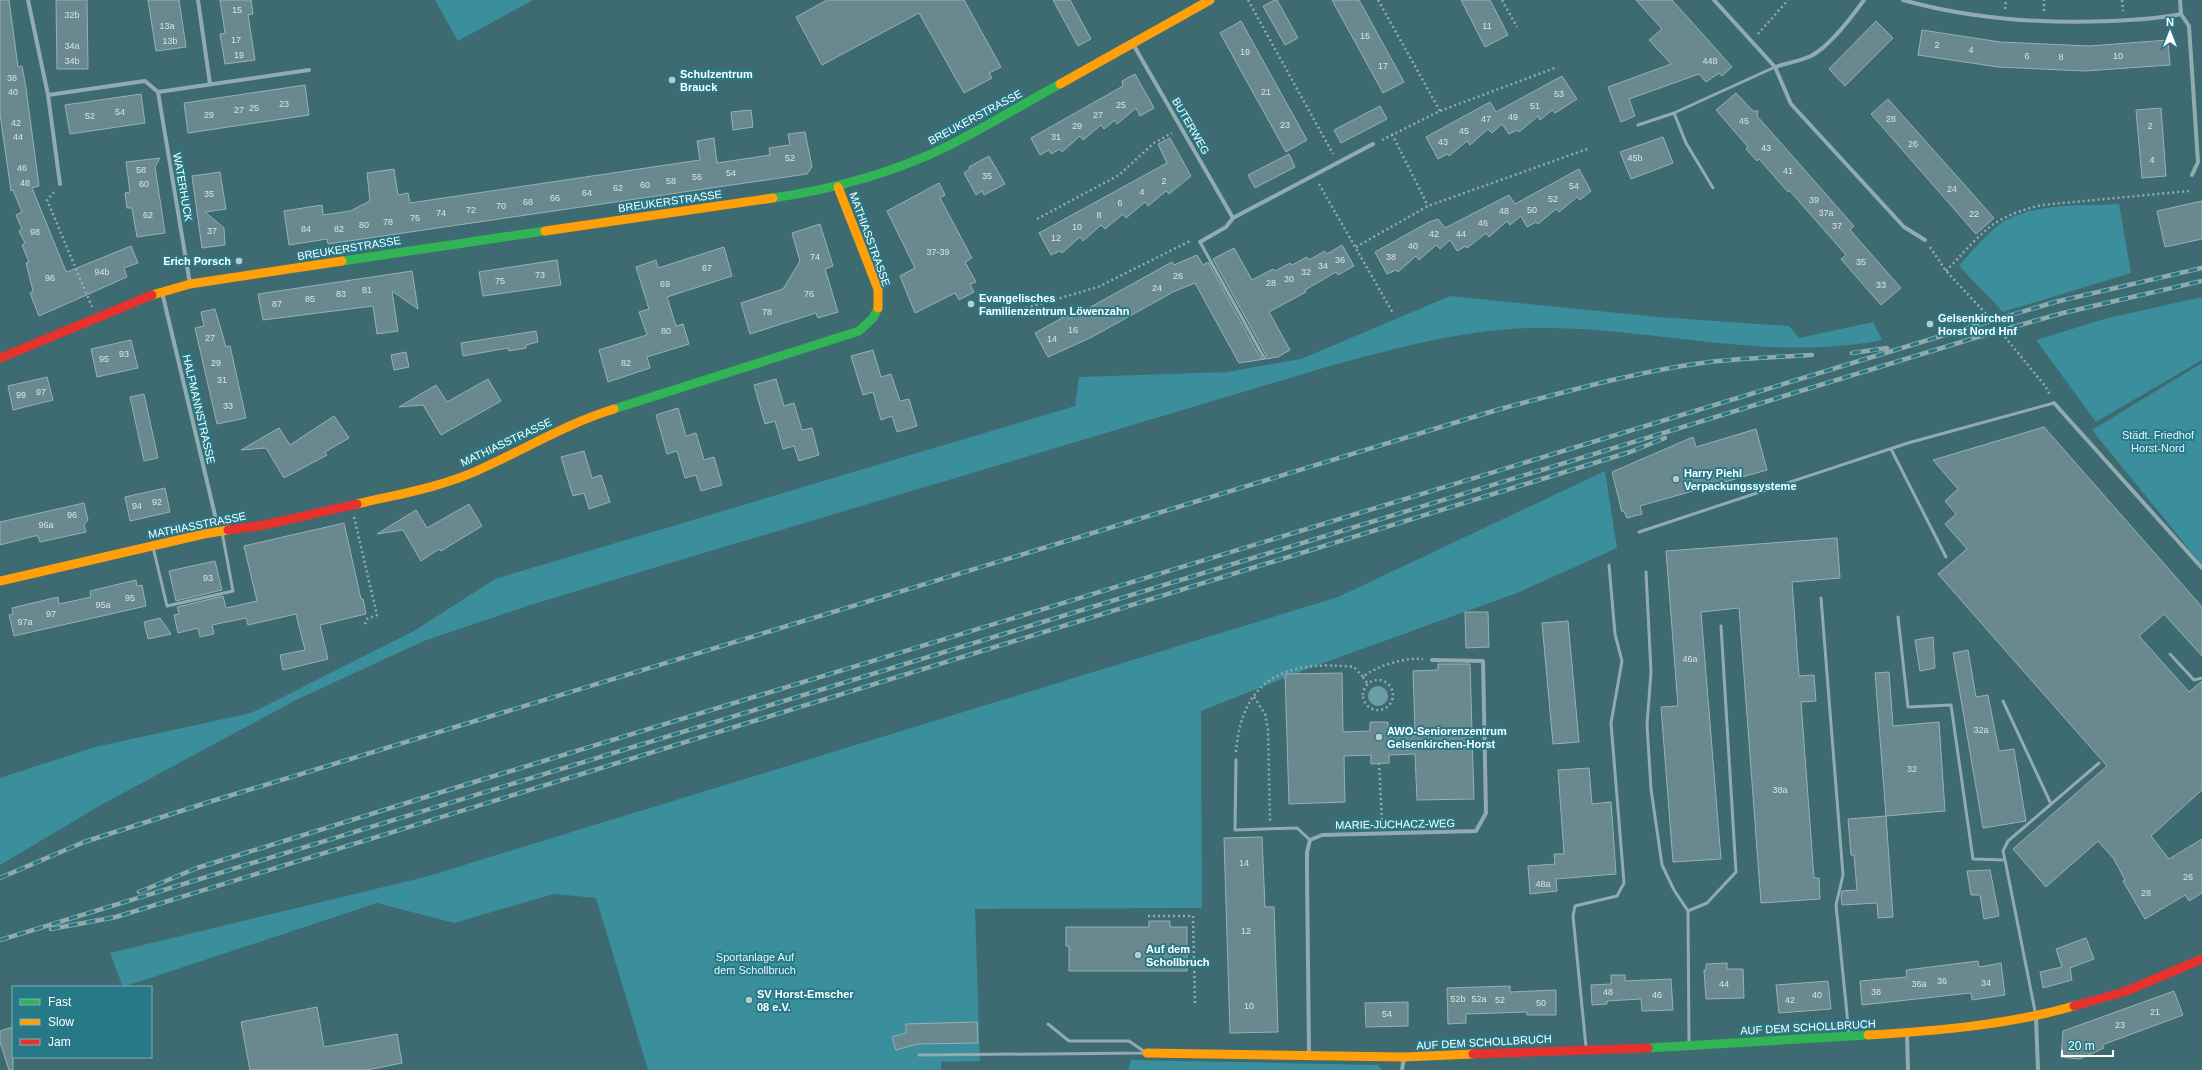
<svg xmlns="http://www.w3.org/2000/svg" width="2202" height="1070" viewBox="0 0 2202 1070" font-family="Helvetica,sans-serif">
<rect width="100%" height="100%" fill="#3e6a71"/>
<path fill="#3b8e9b" d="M435,0H533L458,41Z
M2119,204L2131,273L2003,312L1959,266C1970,253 1982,239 1995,228C2025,202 2082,206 2119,204Z
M1450,296L1658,317L1789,326L1799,338L1873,322L1882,340C1766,363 1651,326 1534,328C1464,329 1397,348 1330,366L530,605L424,641L298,699L101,805L0,865V778L95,747L251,713L414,631L495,579L1075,406L1079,377L1227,372L1301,359Z
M2202,297V360L2096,422L2036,340L2108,318Z
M2202,363V565L2092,430Z
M1605,471L1617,548L1517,593L1315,666L1201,711L1202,908L975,909L980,1061L941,1062V1070H648L596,898L554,894L454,923L377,903L123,987L110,953L425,877L1338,597Z
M1131,1060L1378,1065L1382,1070H1128Z"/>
<path fill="#6a9da6" d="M1368 696a10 10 0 1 1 20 0a10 10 0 1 1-20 0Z"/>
<path fill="#69898f" stroke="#98b1b5" d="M0,0H9L18,67L22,66L26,88L39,186L32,188L65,269L67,272L131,246L138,263L124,268L127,277L39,316L30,293L33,291L26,263L29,262L22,245L25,243L19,231L22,229L16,215L22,212L13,190L11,191L0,114Z
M56,0H87L88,69H57Z
M148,0H179L186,47L156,51Z
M220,0H251L253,14L248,15L255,60L225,64L220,34L225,33Z
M827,0H964L1001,67L989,73L992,78L964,93L919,13L822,65L796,17Z
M1053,0H1070L1091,39L1078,46Z
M1275,0H1277L1298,38L1285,45L1263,6Z
M1332,0H1359L1404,82L1383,93Z
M1461,0H1490L1508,35L1485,47Z
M1636,0H1672L1732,67L1722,76L1719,73L1706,82L1699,74L1629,99L1635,116L1621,122L1608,87L1671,64L1649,40L1662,29Z
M1241,21L1307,140L1286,152L1220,33Z
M1876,21L1893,38L1845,86L1829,69Z
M1922,30L2000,42L2089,46L2168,40L2170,65L2085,71L1998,67L1918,55Z
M1135,74L1154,108L1140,116L1136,108L1117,124L1115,120L1104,129L1101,125L1083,140L1080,136L1062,152L1060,149L1051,154L1049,150L1040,155L1031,138L1123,86L1122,81Z
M1562,76L1577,99L1555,113L1552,110L1540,120L1538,116L1519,132L1517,130L1509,134L1502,124L1492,133L1488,129L1470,145L1467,141L1449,156L1447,154L1438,159L1426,137L1490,102L1496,112Z
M305,85L309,115L188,133L184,103Z
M1736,93L1753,111H1758L1757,116L1854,226L1850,230L1901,288L1881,305L1841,259L1846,255L1789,190L1788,192L1759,159L1757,161L1746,149L1748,147L1716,110Z
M141,94L145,123L70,134L65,105Z
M1888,99L1994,218L1976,234L1871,114Z
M1380,106L1387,119L1341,143L1334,130Z
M2161,108L2166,176L2142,178L2136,110Z
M751,110L753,127L733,130L731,112Z
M805,132L812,167L807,174L328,244L327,239L289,245L284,211L322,205L323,215L350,211L370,201L367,173L394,169L398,195L408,193L410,203L700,160L697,141L714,138L717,163L770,155L769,148L790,145L788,134Z
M1663,137L1673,163L1631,179L1620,152Z
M1170,138L1191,176L1169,194L1166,191L1148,206L1145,202L1126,218L1123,214L1105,229L1101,225L1083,241L1080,237L1062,253L1060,251L1051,255L1039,233L1167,163L1158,144Z
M1289,154L1295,167L1255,188L1248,175Z
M989,156L1005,184L984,195L982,191L976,195L964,173L970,169L969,167Z
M160,158L155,167L165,233L137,237L132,208H127L125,193L130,192L126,162Z
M1579,169L1591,191L1580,200L1577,197L1559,212L1556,209L1538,224L1536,222L1527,227L1521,216L1510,225L1507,221L1489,237L1486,233L1467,248L1466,246L1457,251L1450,240L1440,249L1436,245L1419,260L1416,256L1398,272L1396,270L1387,274L1375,252L1429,222L1438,219L1445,228L1509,195L1515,204Z
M220,172L226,209L205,212L224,228L225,245L202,248L192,176Z
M939,183L945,195L940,198L972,258L965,262L976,282L970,284L974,292L959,300L955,293L915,313L900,276L915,268L887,211Z
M2202,201V239L2165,247L2157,211Z
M820,224L833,266L825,269L838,312L818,318L816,313L750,334L741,303L783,289L800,261L792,233Z
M1342,245L1354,266L1338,275L1336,272L1305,290L1306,292L1269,312L1290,350L1278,357L1239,363L1195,283L1173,292L1092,337L1048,357L1035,333L1067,315L1069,319L1172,262L1174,265L1197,255L1203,265L1208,262L1260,357L1264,359L1266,355L1213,259L1234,248L1252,280L1273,269L1275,271L1290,263L1292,265L1307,257L1309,260L1325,251L1327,254Z
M724,247L732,276L667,297L676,326L683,324L689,344L647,357L650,368L608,382L599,350L647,335L639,312L649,309L636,267L656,260L658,268Z
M557,260L561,285L483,296L479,272Z
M412,271L418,309L392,291L398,331L377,334L373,306L263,320L258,294Z
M215,309L226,347L230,346L246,418L217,424L195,328L204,326L201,312Z
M536,331L538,342L526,345V348L509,351L508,348L463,356L461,343Z
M131,340L138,368L97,377L91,349Z
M873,350L881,377L891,374L900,401L909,399L917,426L897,432L892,416L881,420L873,392L863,395L851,356Z
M406,352L409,367L394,370L391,355Z
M47,377L53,400L13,410L8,386Z
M488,379L501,401L441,435L423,405L399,407L436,385L447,402Z
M776,379L784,406L794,403L802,430L812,428L819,455L799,461L794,446L783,449L775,421L765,424L754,385Z
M144,394L158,458L144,461L130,397Z
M678,408L686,436L696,433L704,460L714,457L722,485L701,491L696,475L685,478L677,451L667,454L656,415Z
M334,416L349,438L325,452L327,455L284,478L266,448L241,450L279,428L290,445Z
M2044,427L2202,607V656L2164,614L2139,636L2189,692L2202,681V790L2151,836L2169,859L2202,839V893L2189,901L2185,895L2145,919L2123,881L2125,880L2114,859L2098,841L2046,887L2013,849L2107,766L1938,574L1967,549L1945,524L1956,514L1945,501L1958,489L1933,460Z
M1756,429L1767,470L1640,506L1642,514L1627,518L1624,511L1622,512L1612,472L1693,437L1696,447Z
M584,451L592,478L601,475L610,502L589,509L584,493L573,496L561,457Z
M165,488L170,512L130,521L125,497Z
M84,503L88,520L84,525L86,532L40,542L38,536H34L0,545V522Z
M469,504L482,526L441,551L439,549L421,561L403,530L377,534L416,510L427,528Z
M344,523L361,599H363L366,614L320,625L328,659L283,670L280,655L305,650L296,614L248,625L246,618L212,625L214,634L200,637L198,628L178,633L174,615L179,614L177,607L223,596L226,608L257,601L244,546Z
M1837,538L1840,578L1792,582L1799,676L1814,675L1816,701L1801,702L1814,878H1819L1820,899L1761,903L1739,608L1701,612L1721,859L1673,862L1661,707L1678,706L1666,551Z
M215,561L222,590L176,601L169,571Z
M136,580L137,586L142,585L146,606L14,636L9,615L13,614L12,608L58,597L59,604L87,598L91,597L90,591Z
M1465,612H1488L1489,647L1466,648Z
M160,618L171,634L148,639L144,622Z
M1568,621L1579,742L1553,744L1542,623Z
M1933,637L1935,668L1920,671L1915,640Z
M1968,650L1976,697L1988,695L1999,751L2014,749L2026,821L1983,828L1953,653Z
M1438,664H1470L1474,799L1417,800L1415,754L1389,755V763L1371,764V755L1344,756L1345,802L1289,804L1285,674L1342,673L1343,732L1370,731V722H1388V730H1415L1413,671L1438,670Z
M1889,672L1893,726L1939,722L1945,811L1886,816L1875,673Z
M1589,768L1592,804L1611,802L1616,874L1556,879L1557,891L1530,894L1528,866L1555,864L1554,854H1564L1558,770Z
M1886,816L1893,917L1878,918L1877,903L1842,905L1841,896L1842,891L1857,890L1854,855H1851L1848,819Z
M1262,837L1265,907H1274L1278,1032L1230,1033L1224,838Z
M1990,870L1999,916L1984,919L1980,895H1971L1967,871Z
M1149,921H1170V927H1187V971H1069V946H1066V927H1149Z
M2086,938L2094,959L2070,968L2072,980L2043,988L2040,972L2062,967L2056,949Z
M1978,961L1979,967L2001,963L2005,995L1972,1000L1971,993L1862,1005L1860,981L1907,977L1906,970Z
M1727,963V969H1743L1744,998L1706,999L1704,970H1706V964Z
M1611,975H1625V981L1671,979L1673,1010L1642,1011L1641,999L1607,1001V1004L1592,1005L1591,985L1611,984Z
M1828,981L1831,1009L1779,1013L1776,985Z
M1510,986V992L1556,990V1015H1527V1012L1466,1014V1023L1448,1024L1447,988Z
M2174,991L2183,1015L2102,1045L2104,1048L2080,1059L2061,1057L2063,1031Z
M1408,1002V1026L1366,1027L1365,1003Z
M317,1007L324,1047L397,1034L402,1063L367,1070H250L241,1022Z
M977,1022L978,1043L917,1044L896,1050L892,1037L906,1033V1024Z
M13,1027V1070H9L0,1042V1031Z"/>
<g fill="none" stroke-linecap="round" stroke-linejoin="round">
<path stroke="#91abb0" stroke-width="2.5" stroke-dasharray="2 3" stroke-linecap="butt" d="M1248,0L1333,154
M1378,0L1440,111
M1502,0L1517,27
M2122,0L2123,11
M2005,9L2006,0
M2044,11V0
M1758,34L1788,0
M1392,134L1428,206
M1382,140L1440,111L1555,68
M1319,184L1393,313
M54,192L47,200L92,307
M1037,219L1119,175L1154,143L1172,133
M1356,247L1428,206L1590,148
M1930,247L1946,271L1989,317
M1946,271C1962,255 1983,228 2004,218C2016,212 2029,208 2042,205L2189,191
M1026,308L1098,287L1190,241
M2005,337L2046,387L2050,395
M354,517L377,615L367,619L365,624
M1363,677L1368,684
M1363 695a15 15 0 1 1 30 0a15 15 0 1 1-30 0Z
M1254,697L1265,714L1268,730L1270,821
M1236,752C1242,677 1287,660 1354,667L1363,677C1376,666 1405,657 1423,659
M1379,763L1382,823
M1148,916H1193L1195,1003"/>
<path stroke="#91abb0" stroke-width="3" d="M1674,113L1686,143L1713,188
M1638,125L1674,113L1775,67
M1200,242L1263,356
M1891,449L1946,557
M1639,532L1908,443L2054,403
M153,547L167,606L233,591L222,532
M1646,572L1651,672L1647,725L1651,789L1662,865L1674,890L1688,911L1689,1044
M1821,598L1843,875L1836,905L1849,1034
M1898,617L1908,707L1951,705L1973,859L2005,860L2036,1016
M2170,654L2194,680L2202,678
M2003,701L2051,804
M1236,760L1235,830L1297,828L1310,840
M2005,860L2003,851L2008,841L2099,763
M1688,911L1707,903L1736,872L1721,626
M1048,1024L1069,1041H1129L1145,1052
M1586,1047L1573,916L1575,906L1617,896L1624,883L1611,723L1622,661L1615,634L1609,565
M919,1055L1145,1053"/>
<path stroke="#91abb0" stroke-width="4" d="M28,0L48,95L145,81L158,92L190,284
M198,0L210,84
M1714,0L1775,67L1791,104L1904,227L1925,240
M1903,0C1971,19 2041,24 2111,21C2135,20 2158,19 2181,14
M2180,0L2181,14
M2181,14L2189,26L2198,162L2192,175
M1133,44L1233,218L1373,144
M1775,67C1787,63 1800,61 1811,56C1830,46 1851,18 1864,0
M158,92L309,70
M48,95L60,184
M1200,242L1226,227L1233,218
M162,292L219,532
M2054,403L2202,568
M2036,1017L2038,1070
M1907,1033L1908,1070
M1309,1055L1307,871V852L1310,840L1322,835L1476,831L1486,813L1483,661L1432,660
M1402,1070L1404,1058"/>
<path stroke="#30b455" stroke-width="9" d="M773,198C834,189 893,173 948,146C986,127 1023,104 1060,84
M342,261L545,231
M614,409L859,331L873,318L878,308
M1648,1048L1868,1035"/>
<path stroke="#ff9f0a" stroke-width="9" d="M1060,84L1210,0
M838,187L878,289V308
M545,231L773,198
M152,295L190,284L342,261
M357,504C399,494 443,487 483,468C527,448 568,423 614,409
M0,581L204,534L228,530
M1868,1035C1936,1031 2008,1025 2074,1006
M1147,1053L1404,1057L1473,1054"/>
<path stroke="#e5322d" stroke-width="9" d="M0,358L152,295
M228,530L264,525L357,504
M2074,1006L2124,992L2202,959
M1473,1054L1648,1048"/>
<defs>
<path id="rail" d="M1852,353L1887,348
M0,878L84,842L209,802L1500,409C1569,391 1638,371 1709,362C1743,358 1778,357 1812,355
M139,892L197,868L458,787L1961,330L2055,302L2202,268
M51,929L116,917L1630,452L1665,438
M0,940L1981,336L2063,313L2202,281"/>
</defs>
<use href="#rail" stroke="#90abae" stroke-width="4.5"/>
<use href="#rail" stroke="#287987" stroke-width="3" stroke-dasharray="9" stroke-linecap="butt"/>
</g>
<g fill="#bbcbcd" stroke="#287987" stroke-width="1.5">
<circle cx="672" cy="80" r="4"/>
<circle cx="239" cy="261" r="4"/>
<circle cx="971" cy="304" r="4"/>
<circle cx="1930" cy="324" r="4"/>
<circle cx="1676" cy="479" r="4"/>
<circle cx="1379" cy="737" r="4"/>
<circle cx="1138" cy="955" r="4"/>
<circle cx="749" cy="1000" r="4"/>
</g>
<g text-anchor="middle" stroke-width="4" stroke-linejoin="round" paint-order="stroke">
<g font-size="9" fill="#dae2e3">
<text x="237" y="13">15</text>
<text x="72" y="18">32b</text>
<text x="167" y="29">13a</text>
<text x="1487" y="29">11</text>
<text x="1365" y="39">15</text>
<text x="236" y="43">17</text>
<text x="170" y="44">13b</text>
<text x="1937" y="48">2</text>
<text x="72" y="49">34a</text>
<text x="1971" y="53">4</text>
<text x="1245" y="55">19</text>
<text x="239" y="58">19</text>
<text x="2027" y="59">6</text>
<text x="2118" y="59">10</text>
<text x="2061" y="60">8</text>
<text x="72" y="64">34b</text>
<text x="1710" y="64">448</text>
<text x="1383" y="69">17</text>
<text x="12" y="81">38</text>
<text x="13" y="95">40</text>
<text x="1266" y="95">21</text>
<text x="1559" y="97">53</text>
<text x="284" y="107">23</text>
<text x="1121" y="108">25</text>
<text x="1535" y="109">51</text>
<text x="254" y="111">25</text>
<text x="239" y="113">27</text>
<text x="120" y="115">54</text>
<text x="209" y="118">29</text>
<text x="1098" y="118">27</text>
<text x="90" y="119">52</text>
<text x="1513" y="120">49</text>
<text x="1486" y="122">47</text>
<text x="1891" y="122">28</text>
<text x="1744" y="124">45</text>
<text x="16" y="126">42</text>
<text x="1285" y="128">23</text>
<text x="1077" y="129">29</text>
<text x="2150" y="129">2</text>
<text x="1464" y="134">45</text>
<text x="18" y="140">44</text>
<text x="1056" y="140">31</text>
<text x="1443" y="145">43</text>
<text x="1913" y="147">26</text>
<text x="1766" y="151">43</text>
<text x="790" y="161">52</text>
<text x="1635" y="161">45b</text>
<text x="2152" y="163">4</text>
<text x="22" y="171">46</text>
<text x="141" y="173">58</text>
<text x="1788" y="174">41</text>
<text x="731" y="176">54</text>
<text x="987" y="179">35</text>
<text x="697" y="180">56</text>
<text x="671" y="184">58</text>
<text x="1164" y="184">2</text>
<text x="25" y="186">48</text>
<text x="144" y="187">60</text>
<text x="645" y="188">60</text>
<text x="1574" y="189">54</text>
<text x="618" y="191">62</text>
<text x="1952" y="192">24</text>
<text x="1142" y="195">4</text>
<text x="587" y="196">64</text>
<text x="209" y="197">35</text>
<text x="555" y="201">66</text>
<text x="1553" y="202">52</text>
<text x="1814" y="203">39</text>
<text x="528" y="205">68</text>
<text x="1120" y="206">6</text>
<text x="501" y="209">70</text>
<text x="471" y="213">72</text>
<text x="1532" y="213">50</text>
<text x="1504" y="214">48</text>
<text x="441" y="216">74</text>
<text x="1826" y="216">37a</text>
<text x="1974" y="217">22</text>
<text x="148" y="218">62</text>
<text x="1099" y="218">8</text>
<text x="415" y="221">76</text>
<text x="388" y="225">78</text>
<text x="1483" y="226">46</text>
<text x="364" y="228">80</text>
<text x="1837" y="229">37</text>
<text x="1077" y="230">10</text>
<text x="306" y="232">84</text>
<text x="339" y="232">82</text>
<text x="212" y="234">37</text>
<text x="35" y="235">98</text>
<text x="1434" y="237">42</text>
<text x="1461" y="237">44</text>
<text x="1056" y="241">12</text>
<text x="1413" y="249">40</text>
<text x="938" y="255">37-39</text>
<text x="815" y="260">74</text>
<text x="1391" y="260">38</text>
<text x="1340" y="263">36</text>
<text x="1861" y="265">35</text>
<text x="1323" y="269">34</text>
<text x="707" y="271">67</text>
<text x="102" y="275">94b</text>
<text x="1306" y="275">32</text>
<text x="540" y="278">73</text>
<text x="1178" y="279">26</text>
<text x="50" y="281">96</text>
<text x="1289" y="282">30</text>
<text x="500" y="284">75</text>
<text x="1271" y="286">28</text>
<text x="665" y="287">69</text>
<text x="1881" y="288">33</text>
<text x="1157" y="291">24</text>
<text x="367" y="293">81</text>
<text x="341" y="297">83</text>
<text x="809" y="297">76</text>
<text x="310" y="302">85</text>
<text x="277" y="307">87</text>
<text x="767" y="315">78</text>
<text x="1073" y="333">16</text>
<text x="666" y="334">80</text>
<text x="210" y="341">27</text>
<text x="1052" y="342">14</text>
<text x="124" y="357">93</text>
<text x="104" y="362">95</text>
<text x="216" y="366">29</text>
<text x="626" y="366">82</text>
<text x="222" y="383">31</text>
<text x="41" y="395">97</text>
<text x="21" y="398">99</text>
<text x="228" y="409">33</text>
<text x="157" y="505">92</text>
<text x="137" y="509">94</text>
<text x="72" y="518">96</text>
<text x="46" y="528">96a</text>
<text x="208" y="581">93</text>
<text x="130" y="601">95</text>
<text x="103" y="608">95a</text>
<text x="51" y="617">97</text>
<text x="25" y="625">97a</text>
<text x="1690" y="662">46a</text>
<text x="1981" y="733">32a</text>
<text x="1912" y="772">32</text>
<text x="1780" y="793">38a</text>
<text x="1244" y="866">14</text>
<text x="2188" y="880">26</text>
<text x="1543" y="887">48a</text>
<text x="2146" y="896">28</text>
<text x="1246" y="934">12</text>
<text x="1942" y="984">36</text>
<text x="1986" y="986">34</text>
<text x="1724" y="987">44</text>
<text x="1919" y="987">36a</text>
<text x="1608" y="995">48</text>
<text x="1876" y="995">38</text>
<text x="1657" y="998">46</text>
<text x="1817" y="998">40</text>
<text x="1458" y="1002">52b</text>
<text x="1479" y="1002">52a</text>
<text x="1500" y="1003">52</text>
<text x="1790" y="1003">42</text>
<text x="1541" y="1006">50</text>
<text x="1249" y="1009">10</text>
<text x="2155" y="1015">21</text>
<text x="1387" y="1017">54</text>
<text x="2120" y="1028">23</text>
</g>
<g font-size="11" font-weight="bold" fill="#fff" stroke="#287987" text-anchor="start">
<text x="680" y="78">Schulzentrum<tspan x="680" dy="13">Brauck</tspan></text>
<text x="231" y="265" text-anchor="end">Erich Porsch</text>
<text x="979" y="302">Evangelisches<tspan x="979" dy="13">Familienzentrum Löwenzahn</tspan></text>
<text x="1938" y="322">Gelsenkirchen<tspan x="1938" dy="13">Horst Nord Hnf</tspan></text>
<text x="1684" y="477">Harry Piehl<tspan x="1684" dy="13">Verpackungssysteme</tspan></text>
<text x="1387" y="735">AWO-Seniorenzentrum<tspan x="1387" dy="13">Gelsenkirchen-Horst</tspan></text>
<text x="1146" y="953">Auf dem<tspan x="1146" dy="13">Schollbruch</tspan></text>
<text x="757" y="998">SV Horst-Emscher<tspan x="757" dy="13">08 e.V.</tspan></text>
</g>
<g font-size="11" fill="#fff" stroke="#287987">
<text transform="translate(975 117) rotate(-28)" y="4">BREUKERSTRASSE</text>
<text transform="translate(1191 126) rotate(60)" y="4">BUTERWEG</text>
<text transform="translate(183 187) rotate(80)" y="4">WATERHUCK</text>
<text transform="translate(670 201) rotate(-8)" y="4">BREUKERSTRASSE</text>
<text transform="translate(870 239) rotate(70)" y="4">MATHIASSTRASSE</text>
<text transform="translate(349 248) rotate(-9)" y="4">BREUKERSTRASSE</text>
<text transform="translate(199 409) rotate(77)" y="4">HALFMANNSTRASSE</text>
<text transform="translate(506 442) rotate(-25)" y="4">MATHIASSTRASSE</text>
<text transform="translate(197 525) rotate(-11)" y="4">MATHIASSTRASSE</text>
<text transform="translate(1395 824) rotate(-1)" y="4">MARIE-JUCHACZ-WEG</text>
<text transform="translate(1808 1027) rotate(-3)" y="4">AUF DEM SCHOLLBRUCH</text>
<text transform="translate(1484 1042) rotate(-3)" y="4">AUF DEM SCHOLLBRUCH</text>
</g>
<g font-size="11" fill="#e4f6f9" stroke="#287987">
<text x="2158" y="439">Städt. Friedhof<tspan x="2158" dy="13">Horst-Nord</tspan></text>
<text x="755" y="961">Sportanlage Auf<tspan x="755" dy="13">dem Schollbruch</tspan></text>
</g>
</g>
<rect x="12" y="986" width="140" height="72" fill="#287987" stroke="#7eafb7"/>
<rect x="20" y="999" width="20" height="6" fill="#30b455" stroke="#7eafb7"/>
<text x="48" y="1006" font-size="12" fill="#ffffff">Fast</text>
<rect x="20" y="1019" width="20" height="6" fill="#ff9f0a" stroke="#7eafb7"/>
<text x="48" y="1026" font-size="12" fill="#ffffff">Slow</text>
<rect x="20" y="1039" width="20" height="6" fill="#e5322d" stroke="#7eafb7"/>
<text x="48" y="1046" font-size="12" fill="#ffffff">Jam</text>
<g transform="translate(2170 32)" stroke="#287987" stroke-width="3" paint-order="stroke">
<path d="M0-3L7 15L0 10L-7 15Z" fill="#ffffff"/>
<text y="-6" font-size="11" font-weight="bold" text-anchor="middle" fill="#ffffff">N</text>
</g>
<path d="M2062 1050v6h51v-6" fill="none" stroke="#ffffff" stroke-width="2"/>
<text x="2068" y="1050" font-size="12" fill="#ffffff" stroke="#287987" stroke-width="3" paint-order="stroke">20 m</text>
</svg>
